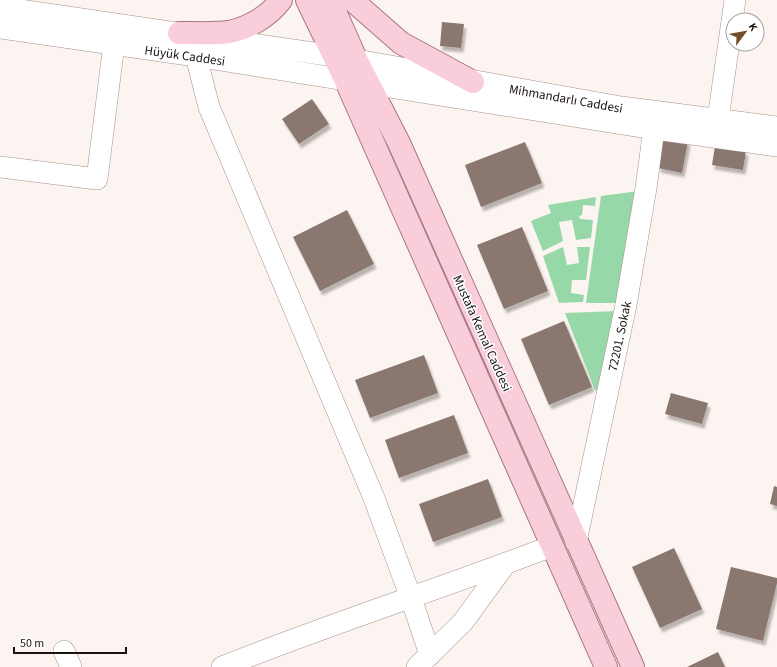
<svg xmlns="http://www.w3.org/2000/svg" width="777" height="667" viewBox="0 0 777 667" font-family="'Source Sans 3',sans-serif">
<defs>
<filter id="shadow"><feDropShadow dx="2.5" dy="4.5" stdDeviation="1" flood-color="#0004"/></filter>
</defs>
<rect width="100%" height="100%" fill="#fcf4f0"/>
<path fill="#96d8a8" d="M639,191L619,303H586L601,196Z
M596,197L595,206L583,205L582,215L579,216L580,219L593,220L591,238L576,240L572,220L559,222L563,241L543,251L531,221L551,213L548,205Z
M563,247L567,265L579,263L577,247H590L586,280H572L571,293L584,295L583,302L559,303L543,256Z
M618,311L600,392L595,390L565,313Z"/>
<path fill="#8a7770" filter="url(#shadow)" d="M442,22L464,24L461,48L440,46Z
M312,99L329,124L299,144L282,119Z
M664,136L688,141L682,173L658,168Z
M525,142L542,183L481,207L465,165Z
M715,146L746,151L743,170L712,165Z
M347,210L374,264L320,291L293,237Z
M522,227L548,291L504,309L477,245Z
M564,321L592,387L549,405L521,339Z
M424,355L438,393L370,418L355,380Z
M671,393L708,403L702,424L665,414Z
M454,415L468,453L399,478L385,440Z
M488,479L502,517L433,542L419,504Z
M774,486L777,487V506L770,504Z
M674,548L702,609L660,628L632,567Z
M731,567L777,578V583L763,641L716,629Z
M718,652L725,667H687Z"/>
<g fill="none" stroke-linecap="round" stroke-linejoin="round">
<defs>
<path id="minor" d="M0,7L334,56L621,107L777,127
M0,28L196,56L654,129L777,146
M196,56L209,107L374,498L411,598L430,655
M718,119L735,0
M0,167L97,179L114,44
M576,542L626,305L646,188L654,129
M64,651L71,667
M222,667C331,623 443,588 552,546
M417,667L463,622L506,563"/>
<path id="major" d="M307,0L345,79L606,667
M330,0L357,61L399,143L633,667
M352,0L401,43L473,82
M179,33C193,33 215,34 229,32C249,28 269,16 281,0"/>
</defs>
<use href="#minor" stroke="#a6928a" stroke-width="22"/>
<use href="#major" stroke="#a87683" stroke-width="24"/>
<use href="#minor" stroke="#fff" stroke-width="21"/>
<use href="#major" stroke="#f9cdda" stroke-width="22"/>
</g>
<g text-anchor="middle" stroke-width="3" stroke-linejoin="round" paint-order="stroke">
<g font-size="13" fill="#1a1310" stroke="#fff">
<text transform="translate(185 55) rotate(8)" y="5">Hüyük Caddesi</text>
<text transform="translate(566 98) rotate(10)" y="5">Mihmandarlı Caddesi</text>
<text transform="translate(483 333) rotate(66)" y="5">Mustafa Kemal Caddesi</text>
<text transform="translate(619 336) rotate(-78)" y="5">72201. Sokak</text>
</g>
</g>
<g transform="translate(745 32) rotate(58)"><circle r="19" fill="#ffffff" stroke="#a3a19f"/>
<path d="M0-3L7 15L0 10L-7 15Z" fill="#724d29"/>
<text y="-6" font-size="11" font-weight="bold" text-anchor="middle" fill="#1a1310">K</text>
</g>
<path d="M14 647v6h112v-6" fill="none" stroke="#1a1310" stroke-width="2"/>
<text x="20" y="647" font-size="12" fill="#1a1310" stroke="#ffffff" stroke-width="3" paint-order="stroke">50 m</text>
</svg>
